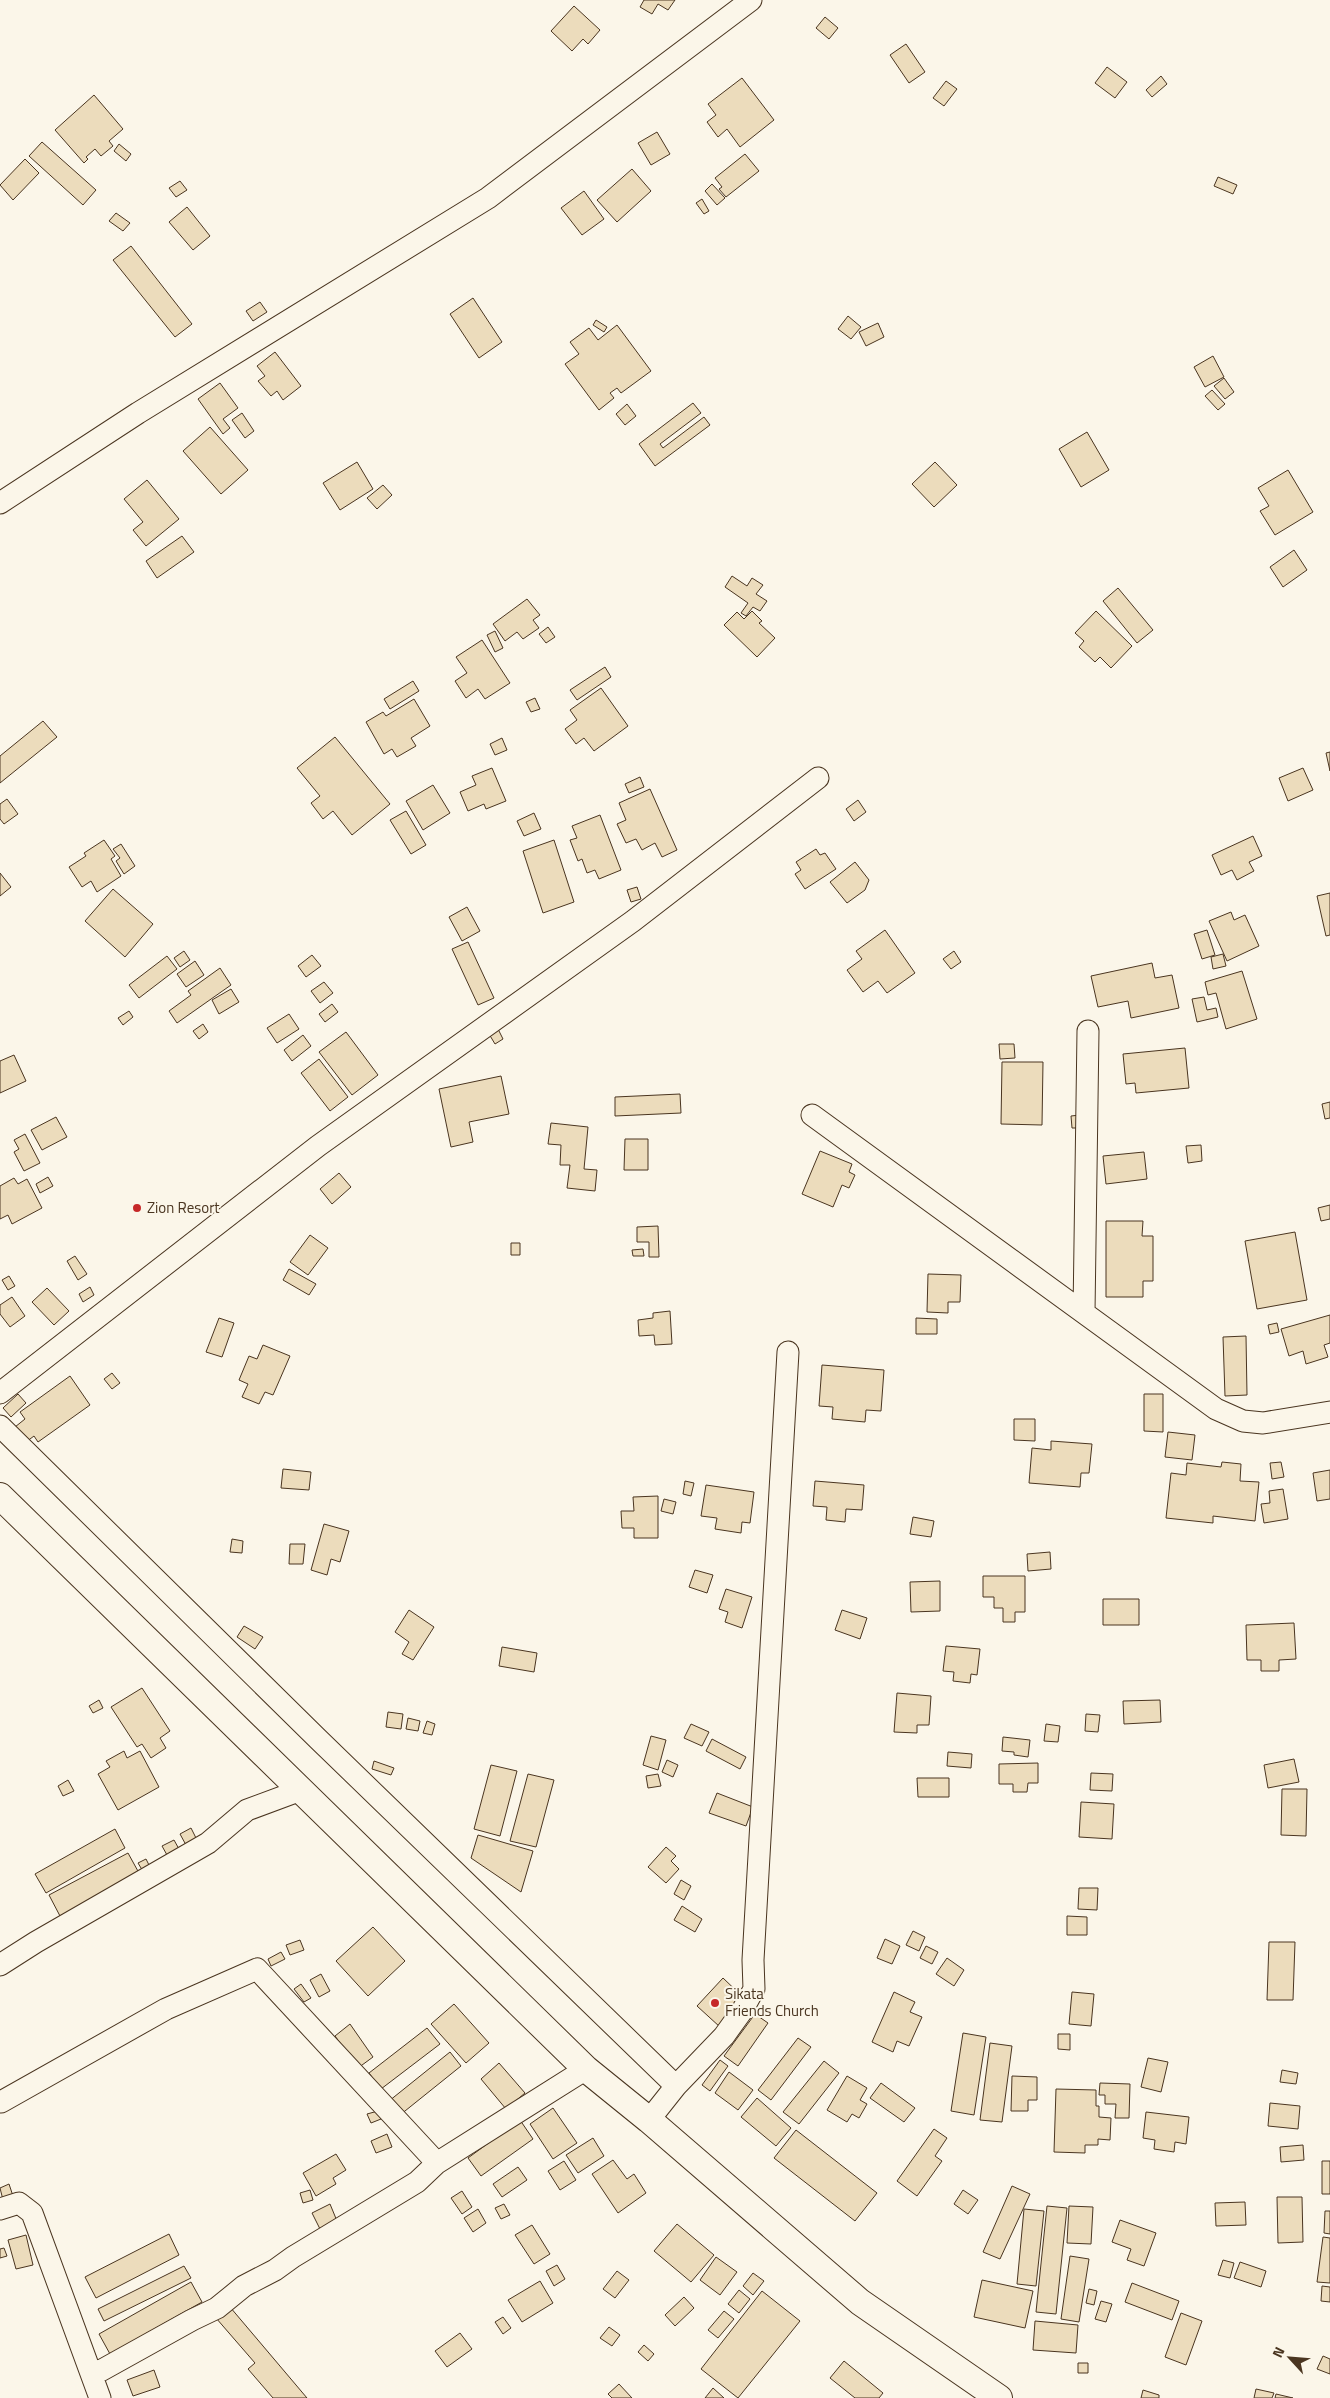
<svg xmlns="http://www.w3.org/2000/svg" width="1330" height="2398" viewBox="0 0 1330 2398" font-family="'Titillium Web',sans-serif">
<rect width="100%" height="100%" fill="#fbf6e9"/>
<path fill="#ecdcbc" stroke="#4a3520" d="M644,0H675L668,10L658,4L652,14L640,7Z
M574,6L600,30L588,44L583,39L572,51L551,31Z
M825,17L838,28L829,39L816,28Z
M906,44L925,72L909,83L890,55Z
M1107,67L1127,82L1115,98L1095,83Z
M1161,76L1167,84L1152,97L1146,90Z
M742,78L774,120L740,147L727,129L718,137L707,122L716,115L708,104Z
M946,81L957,89L944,106L933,98Z
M94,95L123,129L109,141L113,146L101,156L95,149L86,157L88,159L84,163L55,130Z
M657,132L670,154L651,165L638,143Z
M42,142L96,190L83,205L29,156Z
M119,144L131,154L126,161L114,151Z
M745,154L759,171L726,197L719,189L722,187L715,178Z
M25,159L39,173L13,200L0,185Z
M632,169L651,191L617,222L597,200Z
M1218,177L1237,185L1233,194L1214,186Z
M180,181L187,190L176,197L169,188Z
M712,184L725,198L717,205L705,191Z
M584,191L604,219L582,235L561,208Z
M702,199L709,211L704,214L696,203Z
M187,207L210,236L193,250L169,222Z
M116,213L130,223L123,231L109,221Z
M131,246L192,324L175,337L113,260Z
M473,298L502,342L479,358L450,314Z
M260,302L267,312L253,321L246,311Z
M848,316L861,327L851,339L838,329Z
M596,320L607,327L604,332L593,325Z
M878,323L884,337L866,346L859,332Z
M617,325L651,371L621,393L617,388L610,393L614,398L599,410L565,364L579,354L570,342L589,328L598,340Z
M275,352L301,386L283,400L277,391L271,396L258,381L265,376L257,366Z
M1213,356L1224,377L1205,387L1194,367Z
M1224,378L1234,392L1225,399L1214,386Z
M220,383L238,408L223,419L230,428L223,434L198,399Z
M1212,390L1225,404L1218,410L1205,396Z
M693,403L701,413L660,444L663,448L704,417L710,425L655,466L639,444Z
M627,404L636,416L625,425L616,414Z
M242,413L254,431L245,438L232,420Z
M210,427L248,470L221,494L183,451Z
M1087,432L1109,470L1081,487L1059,449Z
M357,462L373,489L340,510L323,483Z
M935,462L957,485L934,507L912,484Z
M1288,470L1313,512L1275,535L1260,511L1269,506L1258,488Z
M147,480L179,519L146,546L133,530L143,522L124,499Z
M383,485L392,495L377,509L367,498Z
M182,536L194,552L157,578L146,561Z
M1294,550L1307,570L1283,587L1270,567Z
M732,576L747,586L752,578L763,585L756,594L767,601L760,611L753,607L746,616L741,613L748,603L725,587Z
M1118,588L1153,630L1137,643L1103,601Z
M527,599L540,615L533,620L539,628L523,639L517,632L505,641L493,624Z
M752,611L762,621L759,623L775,638L757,657L724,625L737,612L744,619Z
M1096,611L1132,646L1111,668L1100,657L1095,662L1079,647L1084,641L1075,633Z
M548,627L555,637L546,643L539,634Z
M495,631L503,648L495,652L487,635Z
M482,640L510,683L485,699L478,689L466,698L455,681L467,673L456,657Z
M605,667L611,677L577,700L570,690Z
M413,681L419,691L390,709L384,699Z
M601,688L628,726L594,751L584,738L576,744L565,729L577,720L570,710Z
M535,698L540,709L531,712L526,702Z
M414,699L430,726L411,738L416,746L397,757L392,749L384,754L366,722L383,712L386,716Z
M43,721L57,737L0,783V756Z
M335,737L390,804L352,835L333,811L323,819L311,803L320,796L297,768Z
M502,738L507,750L495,755L490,744Z
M1330,752V771L1326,753Z
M492,768L506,801L486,809L484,804L468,811L460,792L476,785L472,776Z
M1303,768L1313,790L1288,801L1279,778Z
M640,777L644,787L629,793L625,784Z
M433,785L450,813L423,830L406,801Z
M650,789L677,850L662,857L655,843L642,850L636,839L626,843L617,824L626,820L619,803Z
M7,799L18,814L4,824L0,819V804Z
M858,800L866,812L854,821L846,809Z
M406,811L426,845L411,854L390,820Z
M534,813L541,829L524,836L517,821Z
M600,815L621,870L599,879L595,870L587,873L582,859L578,861L570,840L577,838L572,826Z
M1253,836L1262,856L1249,862L1254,871L1237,880L1232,870L1221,875L1212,855Z
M104,840L115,856L111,859L121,876L97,892L91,881L82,887L69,867L86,856L84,853Z
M554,840L574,902L543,913L523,851Z
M121,844L135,866L124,874L116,861L120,858L113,849Z
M816,849L820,855L825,853L836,869L805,889L795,874L801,870L796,862Z
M855,862L869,880L865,890L847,903L830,882Z
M0,873L11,887L0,896Z
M637,887L641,899L631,902L627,890Z
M113,889L153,924L125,957L85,921Z
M1330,893V935L1326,936L1317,896Z
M467,907L480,931L462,941L449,917Z
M1231,912L1234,920L1245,915L1259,946L1227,961L1209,921Z
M885,930L915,973L887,993L878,981L863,992L847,970L862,959L856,951Z
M1207,930L1215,955L1202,959L1194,934Z
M468,942L494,998L478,1005L452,949Z
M184,951L190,960L180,967L174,958Z
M954,951L961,962L951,969L943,959Z
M1223,954L1226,966L1213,969L1211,957Z
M312,955L321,966L306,977L298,966Z
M167,956L177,969L139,998L129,985Z
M195,961L204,975L186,987L177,974Z
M1152,963L1155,978L1172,975L1179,1008L1131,1018L1128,1001L1098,1007L1091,976Z
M220,968L231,985L177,1023L169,1011L191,995L188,991Z
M1242,971L1257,1019L1226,1029L1216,993L1208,995L1205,982Z
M324,982L333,993L320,1003L311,991Z
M231,989L239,1002L219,1014L212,1000Z
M1204,997L1207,1010L1216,1008L1218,1017L1197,1022L1192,999Z
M332,1004L338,1012L325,1022L319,1014Z
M129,1011L133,1017L123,1025L118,1018Z
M289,1014L299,1029L277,1043L267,1028Z
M203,1024L208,1032L199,1039L193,1031Z
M498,1029L503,1039L495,1044L489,1034Z
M346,1032L378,1075L352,1095L319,1052Z
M303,1035L311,1046L292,1061L284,1050Z
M999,1044H1014L1015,1058L1000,1059Z
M1185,1048L1189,1088L1136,1093L1135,1083L1126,1084L1123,1054Z
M14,1055L26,1081L0,1093V1061Z
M319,1059L348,1097L330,1111L301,1073Z
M1002,1062H1043L1042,1125L1001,1124Z
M501,1076L509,1114L469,1122L473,1142L451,1147L439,1089Z
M680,1094L681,1113L615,1116V1097Z
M1330,1102V1118L1325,1119L1322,1104Z
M1080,1115L1081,1128H1072L1071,1116Z
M56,1117L67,1137L42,1150L31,1130Z
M551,1123L588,1127L584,1169L597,1170L595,1191L567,1188L570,1165H560L561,1145L548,1144Z
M25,1134L40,1163L24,1171L14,1152L19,1149L14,1140Z
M625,1139H648V1170H624Z
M1201,1145L1202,1161L1188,1163L1186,1146Z
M820,1151L852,1164L849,1172L855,1175L849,1188L842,1185L833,1207L802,1194Z
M1144,1152L1147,1179L1106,1184L1103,1156Z
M339,1173L351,1187L332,1204L320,1189Z
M48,1177L53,1186L40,1193L36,1184Z
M14,1178L18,1184L27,1179L42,1208L12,1224L8,1215L0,1219V1186Z
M1330,1205V1219L1321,1221L1318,1208Z
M1106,1221H1143L1142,1236H1153V1281H1143V1297H1106Z
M658,1226L659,1257H649V1242H637V1227Z
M1295,1232L1307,1300L1257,1309L1245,1241Z
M310,1235L328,1248L308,1275L290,1262Z
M511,1243H520V1255H511Z
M643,1249L644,1256H633L632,1250Z
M75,1256L87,1274L78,1280L67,1261Z
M289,1269L316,1284L309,1295L283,1280Z
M928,1274L961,1275L960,1302H948V1313L927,1312Z
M9,1276L15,1286L8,1290L2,1280Z
M90,1287L94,1295L83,1302L79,1294Z
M47,1288L69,1311L54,1325L32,1302Z
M12,1297L25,1316L10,1327L0,1314V1305Z
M670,1311L672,1344L655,1345L654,1335L639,1336L638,1320L653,1318V1313Z
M1330,1315V1343L1324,1345L1328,1357L1306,1364L1303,1351L1289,1356L1281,1329Z
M219,1318L234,1323L222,1357L206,1352Z
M916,1318L937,1319V1334H916Z
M1277,1323L1279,1332L1270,1334L1268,1325Z
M1246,1336L1247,1395L1225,1396L1223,1337Z
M263,1345L290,1356L273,1395L265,1392L259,1404L242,1397L248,1384L239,1380L249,1356L257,1359Z
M822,1365L884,1370L881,1411L866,1410L865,1422L832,1419L833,1407L819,1406Z
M112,1373L120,1383L112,1389L104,1379Z
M70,1376L90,1405L38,1442L34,1436L26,1442L15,1427L25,1419L20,1412Z
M18,1394L26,1403L11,1417L3,1408Z
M1144,1394H1163V1432L1144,1431Z
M1014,1419H1035V1441L1014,1440Z
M1168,1432L1195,1435L1192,1460L1165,1457Z
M1051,1441L1092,1444L1089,1473H1081L1080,1487L1029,1483L1032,1448L1051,1450Z
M1222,1462L1241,1464L1240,1481L1259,1482L1255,1521L1213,1516V1523L1166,1518L1171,1473L1186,1475L1187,1463L1221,1467Z
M1281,1462L1284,1477L1272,1479L1270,1463Z
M283,1469L311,1472L309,1490L281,1488Z
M1330,1470V1499L1317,1501L1313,1473Z
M685,1481L694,1483L691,1496L683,1494Z
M815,1481L864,1485L862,1510L846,1509L845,1522L826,1520L827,1507L813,1506Z
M706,1485L754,1492L750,1523L742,1522L741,1533L715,1529L717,1518L701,1516Z
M1283,1489L1288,1519L1264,1523L1261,1504L1270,1503L1269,1491Z
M658,1496V1538H634V1528H622L621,1511H634L633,1497Z
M664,1499L676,1502L673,1514L661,1511Z
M913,1517L934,1521L931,1537L910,1534Z
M324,1524L349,1531L340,1562L331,1559L327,1575L311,1570Z
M232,1539L243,1541L242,1553L230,1552Z
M290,1544H305L303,1564H289Z
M1050,1552L1051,1569L1028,1571L1027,1554Z
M695,1570L713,1575L707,1593L689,1587Z
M983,1576H1025V1612H1015V1622H1003V1608H994V1597H983Z
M940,1581V1611L911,1612L910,1582Z
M726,1589L752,1597L742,1628L725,1622L728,1612L719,1609Z
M1103,1599H1139V1625H1103Z
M409,1610L434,1627L413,1660L402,1654L409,1642L395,1632Z
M842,1610L867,1618L860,1639L835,1630Z
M1294,1623L1296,1659L1279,1660V1671H1261V1660H1247L1246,1625Z
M244,1626L263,1637L255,1649L237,1637Z
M946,1646L980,1649L977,1675L971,1674L970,1683L953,1681L954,1672L943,1671Z
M502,1647L537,1653L534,1672L499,1666Z
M142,1688L170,1731L160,1738L166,1748L151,1758L142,1744L137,1747L111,1707Z
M897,1693L931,1696L929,1725H917V1733L894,1732Z
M99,1700L103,1708L93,1713L89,1706Z
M1160,1700L1161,1722L1124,1724L1123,1701Z
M388,1712L403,1714L401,1729L386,1727Z
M1086,1714L1100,1715L1098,1732L1085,1731Z
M408,1718L420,1721L418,1731L406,1729Z
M427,1721L435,1724L432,1735L423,1733Z
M691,1724L709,1732L702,1746L684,1738Z
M1046,1724L1060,1726L1058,1742L1044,1741Z
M651,1736L666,1740L658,1770L643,1765Z
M1003,1737L1030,1740L1028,1757L1014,1755V1752L1002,1751Z
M712,1739L746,1757L740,1769L706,1751Z
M124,1751L127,1758L140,1751L159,1787L118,1810L98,1774L110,1767L106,1761Z
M948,1752L972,1754L971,1768L947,1766Z
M1294,1759L1299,1782L1268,1788L1264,1765Z
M667,1760L678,1765L673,1777L662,1772Z
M374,1761L394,1768L391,1775L372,1769Z
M1038,1763V1783H1028L1027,1792H1013V1784H999V1764Z
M491,1765L517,1771L500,1836L474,1829Z
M1091,1773L1113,1774L1112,1791L1090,1790Z
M528,1774L554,1780L536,1847L510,1841Z
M658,1774L661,1786L648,1788L646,1776Z
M917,1778H949V1797H918Z
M68,1780L74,1791L63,1796L58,1786Z
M1282,1789H1307L1306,1836L1281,1835Z
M717,1793L753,1807L746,1826L709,1813Z
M1081,1802L1114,1804L1112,1839L1079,1837Z
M191,1828L197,1840L186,1845L180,1834Z
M115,1829L125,1848L46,1893L35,1874Z
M478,1835L533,1851L521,1892L471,1858Z
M174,1840L179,1849L167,1855L162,1846Z
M666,1847L676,1856L671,1861L679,1869L666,1883L648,1867Z
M128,1853L139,1873L60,1916L49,1895Z
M146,1859L151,1869L144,1873L138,1863Z
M681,1880L691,1886L684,1900L674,1894Z
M1079,1888H1098L1097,1910L1078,1909Z
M682,1906L702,1919L695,1932L674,1920Z
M1067,1916L1087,1917V1935H1067Z
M373,1927L405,1961L368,1996L336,1961Z
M913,1931L925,1937L919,1951L906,1945Z
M885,1939L900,1946L892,1964L877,1958Z
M300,1940L304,1950L290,1955L286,1945Z
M1269,1942H1295L1293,2000H1267Z
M926,1946L938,1952L932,1964L920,1958Z
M281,1952L285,1959L271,1966L268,1959Z
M947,1958L964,1970L954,1986L936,1974Z
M321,1974L330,1991L319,1997L310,1980Z
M723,1978L745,1999L720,2027L697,2006Z
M301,1984L311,1998L304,2002L294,1989Z
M894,1992L915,2002L910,2012L922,2017L909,2046L897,2041L893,2052L872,2042Z
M1072,1992L1094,1994L1091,2026L1069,2024Z
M454,2004L489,2043L466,2063L431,2024Z
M755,2014L768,2023L738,2066L724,2056Z
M350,2024L373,2057L358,2068L335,2036Z
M427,2028L440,2044L381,2089L369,2073Z
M963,2033L986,2037L974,2115L951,2111Z
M1058,2034H1070V2050L1058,2049Z
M798,2038L811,2047L771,2100L758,2090Z
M990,2043L1012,2046L1002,2122L980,2120Z
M450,2052L461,2066L400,2115L389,2101Z
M1148,2058L1168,2062L1161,2092L1141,2087Z
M720,2060L728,2066L710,2091L702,2085Z
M824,2061L839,2073L799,2124L783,2112Z
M499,2063L525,2093L506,2109L481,2079Z
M1282,2070L1298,2073L1296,2084L1280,2082Z
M729,2072L753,2090L738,2110L715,2093Z
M847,2076L867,2088L860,2100L867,2104L859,2118L852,2114L847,2122L827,2110Z
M1012,2076L1037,2077V2100H1028V2111H1011Z
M881,2083L915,2108L904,2122L870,2098Z
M1100,2083L1130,2084L1129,2118H1115L1116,2104H1105V2095H1099Z
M1056,2089L1096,2090V2106H1099V2117L1111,2118L1110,2140L1098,2139V2145H1085V2153L1054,2152Z
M757,2098L791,2128L776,2146L741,2117Z
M1270,2103L1300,2106L1298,2129L1268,2126Z
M553,2108L577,2143L553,2159L530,2124Z
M378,2111L381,2119L371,2123L367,2114Z
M1146,2112L1189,2117L1186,2144L1175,2142L1174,2152L1154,2149L1155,2140L1143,2138Z
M520,2120L533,2139L481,2176L468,2158Z
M934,2129L947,2138L935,2156L942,2161L917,2196L897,2181Z
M796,2130L877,2193L855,2221L774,2158Z
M387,2134L392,2147L376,2153L371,2141Z
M593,2138L604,2156L578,2173L566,2155Z
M1303,2145L1304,2160L1281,2162L1280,2147Z
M336,2154L346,2170L333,2178L336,2184L316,2196L303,2173Z
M613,2160L627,2179L634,2174L646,2193L618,2213L592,2174Z
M564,2161L576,2180L560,2190L548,2171Z
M1322,2161H1330V2194H1322Z
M518,2167L527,2180L502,2197L493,2184Z
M9,2184L13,2196L3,2200L0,2188Z
M1012,2186L1030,2194L1000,2259L983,2252Z
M310,2190L313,2200L303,2203L300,2193Z
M963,2190L978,2200L968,2214L954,2204Z
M462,2191L472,2207L462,2214L451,2198Z
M1277,2197H1302L1303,2242L1278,2243Z
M1245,2202L1246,2225L1216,2226L1215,2203Z
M330,2204L337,2221L320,2229L312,2213Z
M504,2204L510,2215L501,2219L495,2208Z
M1047,2206L1067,2208L1056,2314L1036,2312Z
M1069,2206L1093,2207L1091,2244L1067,2243Z
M478,2209L486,2223L473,2232L464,2218Z
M1024,2209L1044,2211L1036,2286L1017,2284Z
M1325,2211H1330V2234L1324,2233Z
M1120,2220L1156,2233L1144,2266L1127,2260L1131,2249L1112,2242Z
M677,2224L714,2255L691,2282L654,2251Z
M532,2225L550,2254L534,2264L515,2235Z
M169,2234L179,2255L96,2298L85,2277Z
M26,2235L33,2265L16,2269L8,2240Z
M1323,2237L1330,2238V2283L1317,2282Z
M4,2248L7,2256L0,2258V2249Z
M1070,2256L1089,2259L1079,2322L1061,2319Z
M716,2257L737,2272L720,2295L700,2280Z
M1223,2260L1234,2263L1230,2278L1218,2275Z
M1240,2262L1266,2271L1261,2287L1234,2278Z
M557,2265L565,2279L554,2286L546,2271Z
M184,2266L191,2278L104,2321L98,2309Z
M617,2271L629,2280L615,2298L603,2289Z
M753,2273L764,2281L753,2295L743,2286Z
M982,2280L1033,2291L1025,2328L974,2317Z
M540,2281L553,2303L522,2322L508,2300Z
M191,2282L202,2302L110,2354L99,2334Z
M1132,2283L1179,2301L1172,2320L1125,2302Z
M1322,2286L1330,2287V2302L1321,2301Z
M1089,2289L1097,2291L1094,2305L1086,2303Z
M739,2290L750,2299L739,2313L728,2304Z
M762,2291L800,2321L738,2398L701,2369Z
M684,2297L694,2308L675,2326L665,2315Z
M1101,2301L1112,2304L1106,2322L1095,2319Z
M230,2307L307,2398H273L248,2369L255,2363L216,2318Z
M724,2311L734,2319L718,2338L708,2330Z
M1181,2313L1202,2321L1186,2365L1165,2357Z
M503,2317L511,2328L503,2334L495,2322Z
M1035,2321L1078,2325L1076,2353L1033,2350Z
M609,2327L620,2335L612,2346L600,2338Z
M460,2333L472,2349L447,2367L435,2351Z
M644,2345L654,2354L648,2361L638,2352Z
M1323,2356L1330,2359V2374L1317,2369Z
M844,2361L883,2393L879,2398H855L830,2378Z
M1078,2363H1088V2373H1078Z
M154,2370L160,2387L133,2396L127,2380Z
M619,2384L632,2398H612L608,2394Z
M713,2388L724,2398H705Z
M1256,2389L1274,2393L1272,2398H1254Z
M1143,2390L1159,2395V2398H1141Z
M1276,2394L1293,2398H1275Z"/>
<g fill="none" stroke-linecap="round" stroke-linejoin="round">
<defs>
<path id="minor" d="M0,503L138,413L488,198L751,0
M812,1115L1216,1409L1243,1421L1263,1423L1330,1412
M1084,1313L1088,1031
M0,1393L318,1146L633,921L818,778
M0,1426L318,1739L676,2086
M0,1965L36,1942L208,1843L247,1810L301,1790
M1,2102L166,2009L257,1969L437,2163
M649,2120L676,2086L724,2036L742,2011L754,1989L753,1960L788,1352
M0,2209L19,2203L32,2213L100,2398
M93,2375L192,2320L217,2308L244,2286L275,2270L293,2257L417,2182L437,2163L586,2069"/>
<path id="tertiary" d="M0,1496L586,2069L649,2120L860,2302L999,2398"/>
</defs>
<use href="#minor" stroke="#4a3520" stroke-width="23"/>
<use href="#tertiary" stroke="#4a3520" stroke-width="28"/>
<use href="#minor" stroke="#fbf6e9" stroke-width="21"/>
<use href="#tertiary" stroke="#fbf6e9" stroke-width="26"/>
</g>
<g fill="#c62828" stroke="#fbf6e9" stroke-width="2">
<circle cx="137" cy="1208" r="5"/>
<circle cx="715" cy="2003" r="5"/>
</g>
<g text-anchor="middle" stroke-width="4" stroke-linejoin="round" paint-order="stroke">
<g font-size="15" fill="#4a3520" stroke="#fbf6e9" text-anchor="start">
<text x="147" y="1213">Zion Resort</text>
<text x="725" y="1999">Sikata<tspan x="725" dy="17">Friends Church</tspan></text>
</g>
</g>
<g transform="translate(1290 2358) rotate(296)" stroke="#fbf6e9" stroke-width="4" paint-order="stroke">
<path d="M0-4L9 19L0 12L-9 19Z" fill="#4a3520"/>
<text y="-8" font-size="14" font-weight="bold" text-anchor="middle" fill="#4a3520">N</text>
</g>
</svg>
